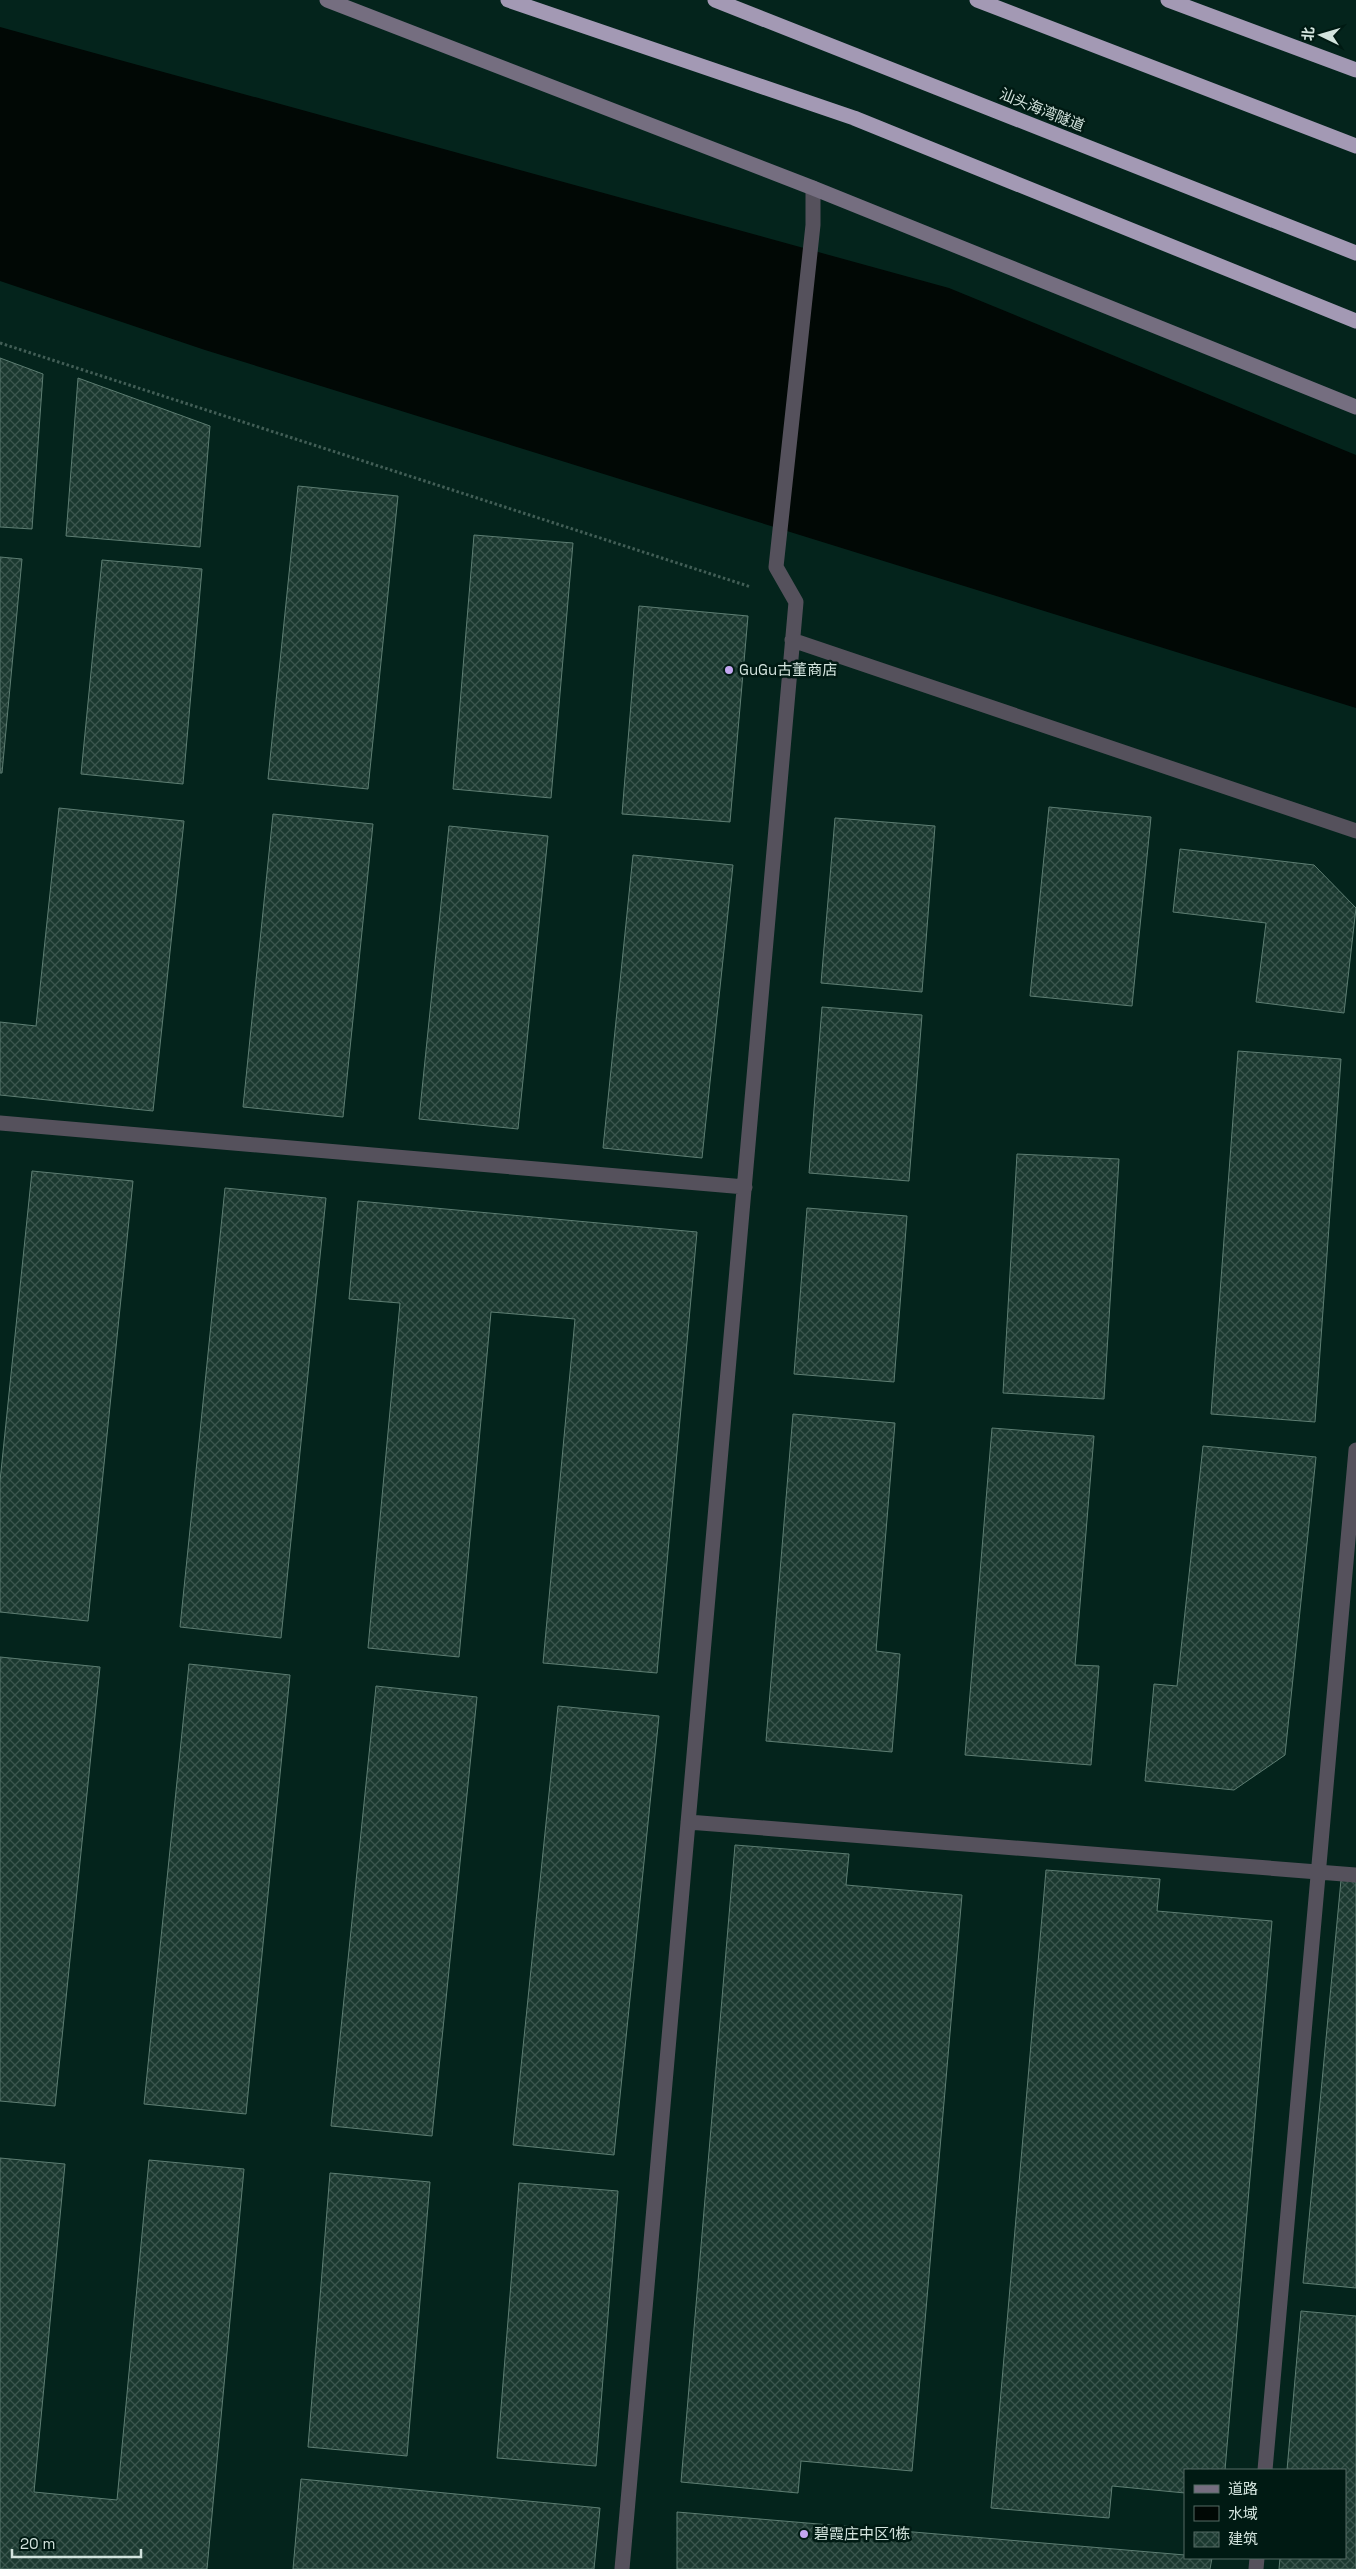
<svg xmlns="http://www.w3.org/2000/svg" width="1356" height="2569" viewBox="0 0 1356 2569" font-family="'Space Grotesk','Noto Sans SC',sans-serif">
<defs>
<pattern id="building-cross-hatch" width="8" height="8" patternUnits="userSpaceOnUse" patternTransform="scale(1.25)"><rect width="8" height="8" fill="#1b3930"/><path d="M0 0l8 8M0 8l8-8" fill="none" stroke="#3b564e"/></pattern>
</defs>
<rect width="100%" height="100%" fill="#04241c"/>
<path fill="#010805" d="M0,27L949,288L1356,455V708L205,350L0,281Z"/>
<path fill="url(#building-cross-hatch)" stroke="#5d7d72" d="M0,358L43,374L32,529L0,527Z
M78,378L210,426L200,547L66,536Z
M298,486L398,496L368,789L268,779Z
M474,535L573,543L551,798L453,789Z
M0,557L22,559L2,773H0Z
M102,560L202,569L183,784L81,774Z
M639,606L748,616L730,822L622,814Z
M1049,807L1151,817L1132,1006L1030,996Z
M59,808L184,821L153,1111L0,1095V1022L36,1026Z
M273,814L373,824L343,1117L243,1107Z
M835,818L935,826L922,992L821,983Z
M449,826L548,836L518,1129L419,1119Z
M1180,849L1314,865L1356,908L1344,1013L1256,1002L1266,923L1173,912Z
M633,855L733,865L702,1158L603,1148Z
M822,1007L922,1015L909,1181L809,1173Z
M1238,1051L1341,1059L1315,1422L1211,1414Z
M1017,1154L1119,1159L1104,1399L1003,1393Z
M32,1171L133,1181L88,1621L0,1612V1481Z
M225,1188L326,1198L281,1638L180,1627Z
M358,1201L697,1232L657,1673L543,1663L575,1319L491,1312L459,1657L368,1648L400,1303L349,1299Z
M807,1208L907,1216L894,1382L794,1374Z
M793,1414L895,1423L876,1651L900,1654L892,1752L766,1741Z
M992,1428L1094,1436L1075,1665L1099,1666L1091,1765L965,1755Z
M1203,1446L1316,1457L1285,1755L1234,1790L1145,1781L1154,1684L1177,1686Z
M0,1657L100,1667L55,2106L0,2101Z
M189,1664L290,1675L246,2114L144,2104Z
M376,1686L477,1697L432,2136L331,2126Z
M558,1706L659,1716L614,2155L513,2145Z
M735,1845L849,1854L846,1885L962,1895L912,2471L801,2461L798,2493L681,2482Z
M1046,1870L1160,1879L1157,1911L1272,1921L1225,2470H1185V2493L1112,2486L1109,2518L991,2508Z
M1341,1880L1356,1882V2288L1303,2283Z
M0,2158L65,2164L34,2492L117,2500L149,2160L244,2169L207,2569H0Z
M330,2173L430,2182L407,2456L308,2447Z
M519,2183L618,2191L596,2466L497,2458Z
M1301,2311L1356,2316V2569H1279L1280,2558H1345V2470H1287Z
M301,2479L600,2508L594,2569H293Z
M677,2512L1185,2555V2558H1212L1210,2569H677Z"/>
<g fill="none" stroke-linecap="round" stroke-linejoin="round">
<path stroke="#425e56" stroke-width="3" stroke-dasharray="2.5 2.5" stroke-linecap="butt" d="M0,343L751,587"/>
<path stroke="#55515c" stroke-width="15" d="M792,640L1356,831
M0,1123L745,1187
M688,1822L1356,1875
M1265,2470L1356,1450
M622,2569L796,602L776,567L813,225V188
M1256,2569L1257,2558"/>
<path stroke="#756e80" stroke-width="15" d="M327,0L813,188L1356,407"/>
<path stroke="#a399b4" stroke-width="15" d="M508,0L854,118L1356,321
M715,0L1356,253
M977,0L1356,146
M1168,0L1356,70"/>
</g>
<g fill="#c4a7f1" stroke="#001a13" stroke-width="2">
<circle cx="729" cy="670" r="5"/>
<circle cx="804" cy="2534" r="5"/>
</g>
<g text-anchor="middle" stroke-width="5" stroke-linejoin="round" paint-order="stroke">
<g font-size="15" fill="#d3e4de" stroke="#001a13">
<text transform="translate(1042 110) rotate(22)" y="5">汕头海湾隧道</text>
</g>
<g font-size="15" fill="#d3e4de" stroke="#001a13" text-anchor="start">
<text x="739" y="675">GuGu古董商店</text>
<text x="814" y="2539">碧霞庄中区1栋</text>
</g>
</g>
<rect x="1184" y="2469" width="162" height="90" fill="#001a13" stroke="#546b64"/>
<rect x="1194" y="2485" width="25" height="8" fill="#756e80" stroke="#546b64"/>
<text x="1228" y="2494" font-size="15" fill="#d3e4de">道路</text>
<rect x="1194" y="2506" width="25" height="15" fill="#010805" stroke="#546b64"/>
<text x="1228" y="2519" font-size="15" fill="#d3e4de">水域</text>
<rect x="1194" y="2532" width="25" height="15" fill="url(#building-cross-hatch)" stroke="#546b64"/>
<text x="1228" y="2544" font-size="15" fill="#d3e4de">建筑</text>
<g transform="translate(1321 35) rotate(275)" stroke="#001a13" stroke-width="4" paint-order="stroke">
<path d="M0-4L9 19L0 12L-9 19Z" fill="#d3e4de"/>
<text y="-8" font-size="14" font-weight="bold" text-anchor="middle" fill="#d3e4de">北</text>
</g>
<path d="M12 2549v8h129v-8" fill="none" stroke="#d3e4de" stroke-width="2.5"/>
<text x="20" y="2549" font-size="15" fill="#d3e4de" stroke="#001a13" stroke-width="4" paint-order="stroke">20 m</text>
</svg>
